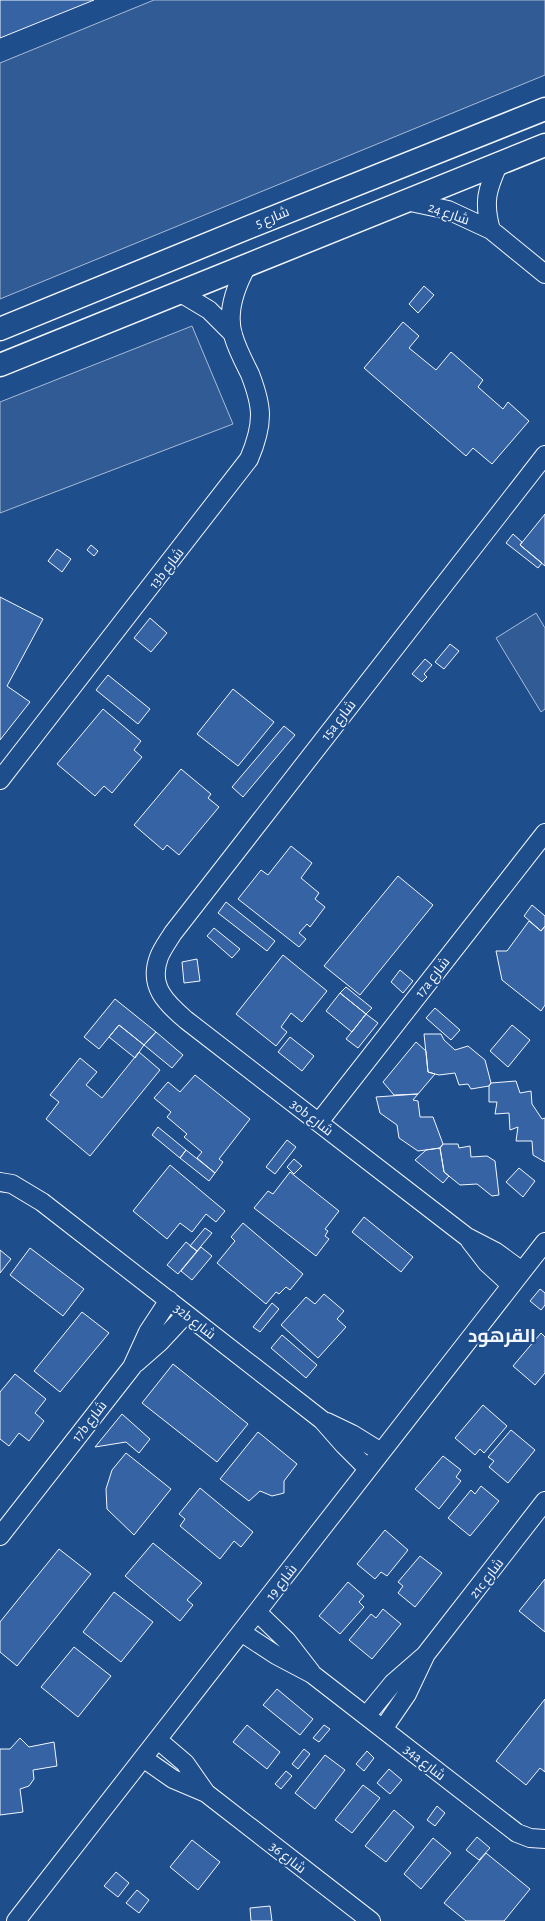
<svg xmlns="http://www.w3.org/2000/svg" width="545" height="1921" viewBox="0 0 545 1921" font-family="'Alegreya Sans',Cairo,sans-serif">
<rect width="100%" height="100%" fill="#1f4e8c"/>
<path fill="#305b95" stroke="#a8bbd7" d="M154,0H545V75L0,299V63Z
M192,326L233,424L0,513V402Z
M536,613L545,628V709L541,712L496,638Z"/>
<path fill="#3563a3" stroke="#f2f6ff" d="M0,0H94L0,38Z
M424,286L434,295L418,313L409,304Z
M403,322L419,336L409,348L436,370L451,352L483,380L478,387L503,409L508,402L529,421L492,464L473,448L466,456L364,368Z
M545,514V566L520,545Z
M513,534L522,542L520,545L542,563L538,568L506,543Z
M91,545L98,551L94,556L87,550Z
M57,549L71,559L62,572L48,561Z
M0,597L43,619L7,686L30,702L0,740Z
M150,618L167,633L151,652L134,638Z
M450,644L459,651L444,669L435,662Z
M425,659L432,665L424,674L427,677L422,682L412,674Z
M108,675L150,709L138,724L96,690Z
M233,689L274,722L238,766L197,734Z
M103,709L141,741L134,750L142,757L112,793L104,786L95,796L57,764Z
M284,726L295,735L243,797L232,787Z
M181,769L211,794L208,798L219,807L179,855L167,845L163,850L134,825Z
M291,846L312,863L301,878L319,893L315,899L325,907L310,927L307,924L299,933L306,939L299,947L238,899L261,870L268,875Z
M398,876L433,905L360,995L324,966Z
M226,902L275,941L267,951L218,913Z
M532,905L545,916V926L541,931L524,916Z
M529,921L541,931L545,926V1005L541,1011L502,980L496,951H507Z
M214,928L240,949L232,958L207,936Z
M283,955L327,991L302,1022L291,1013L281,1027L287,1032L276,1046L236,1014Z
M197,959L200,981L184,983L182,962Z
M400,970L413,981L403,993L391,982Z
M346,987L372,1008L366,1014L340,993Z
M340,993L366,1014L352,1032L326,1011Z
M115,999L156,1032L144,1045L119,1025L99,1049L84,1037Z
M435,1008L460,1030L451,1040L426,1018Z
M366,1014L378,1023L358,1048L346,1039Z
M119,1025L144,1045L135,1058L109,1037Z
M512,1025L530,1040L508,1067L490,1051Z
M156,1032L183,1055L172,1068L144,1045Z
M424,1034H441L444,1040L455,1050L468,1046L485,1060L491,1083L489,1086L471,1089L468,1084L459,1085L455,1073L439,1075L428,1072Z
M290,1037L314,1056L302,1071L278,1052Z
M416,1042L426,1051L428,1072L435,1074L418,1094L394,1095L383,1082Z
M139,1052L160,1070L90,1156L46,1119L59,1102L50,1095L80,1058L97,1072L86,1085L102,1098Z
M195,1075L250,1119L219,1159L223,1162L215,1173L197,1158L202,1152L184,1137L187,1134L167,1117L171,1112L154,1098L168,1082L180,1092Z
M516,1081L520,1093L531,1091L532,1104L542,1119L545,1118V1162L533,1155L532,1141H516L518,1127L510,1130L509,1113L495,1114L497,1102H489V1086L491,1083Z
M418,1094L413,1100L418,1101L420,1117H433L443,1144L440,1148L418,1151L399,1138L397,1125L380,1113L376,1097Z
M158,1127L186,1150L180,1158L152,1135Z
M287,1140L296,1147L275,1174L266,1167Z
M443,1144H458L459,1148L470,1146L471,1157L487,1156L495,1161L499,1195L492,1196L477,1184L460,1185L444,1172L440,1148Z
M440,1148L444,1172L449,1176L443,1183L415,1160L426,1150Z
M186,1150L215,1173L209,1181L180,1158Z
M294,1159L302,1166L294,1174L287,1167Z
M170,1165L225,1211L216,1222L206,1214L192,1232L180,1223L167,1239L133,1211Z
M519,1168L535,1181L523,1197L506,1182Z
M290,1172L339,1211L325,1229L328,1231L325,1236L329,1239L316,1256L254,1208L268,1191L273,1194Z
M364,1217L413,1257L401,1272L352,1232Z
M243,1223L303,1274L290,1290L286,1287L279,1294L276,1292L266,1304L217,1263L235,1241L231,1237Z
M205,1228L212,1233L197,1251L190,1246Z
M186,1242L197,1251L178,1274L167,1265Z
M201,1247L212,1256L192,1280L181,1271Z
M30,1248L84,1289L63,1316L10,1275Z
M0,1250L11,1259L0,1273Z
M540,1289L545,1293V1305L541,1310L530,1301Z
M324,1294L344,1311L337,1319L346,1327L318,1358L281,1325L306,1297L315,1304Z
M272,1303L279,1309L260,1332L253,1327Z
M82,1312L109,1333L60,1392L34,1371Z
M541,1333L545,1337V1373L535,1385L513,1366Z
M282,1335L317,1365L306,1378L271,1348Z
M173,1364L248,1424L217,1462L142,1403Z
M15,1374L46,1399L35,1413L44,1421L29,1441L19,1433L9,1446L0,1439V1392Z
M483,1405L507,1426L484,1453L480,1449L475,1455L455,1438Z
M122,1414L150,1439L139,1453L126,1442L95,1447Z
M511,1430L535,1450L508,1483L489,1467L494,1461L488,1457Z
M258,1432L297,1464L284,1481V1493L272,1496L260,1491L249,1501L220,1479Z
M126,1453L171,1489L134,1535L107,1509L106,1489L112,1470Z
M443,1456L461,1470L456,1477L461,1481L439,1509L415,1489Z
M481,1486L499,1501L470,1536L448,1518L471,1490L475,1494Z
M200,1488L253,1532L241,1547L234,1541L220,1559L180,1526L185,1519L179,1514Z
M385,1530L408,1550L387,1576L381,1572L375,1579L357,1564Z
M153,1543L202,1583L187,1600L193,1605L180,1621L125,1576Z
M59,1549L91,1574L17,1666L0,1652V1622Z
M420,1556L442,1573L415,1607L398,1593L403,1586L398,1582Z
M545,1579V1632L519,1611Z
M348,1582L364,1596L359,1602L364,1607L340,1634L319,1616Z
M114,1592L153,1622L121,1662L83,1632Z
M383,1609L401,1624L372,1659L349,1640L371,1614L376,1618Z
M74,1647L111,1676L78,1717L41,1687Z
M277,1689L313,1719L300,1735L263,1705Z
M545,1699V1772L540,1768L526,1785L496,1761Z
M247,1725L280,1752L267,1769L233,1742Z
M324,1725L330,1729L319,1742L313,1738Z
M20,1738L29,1747L54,1742L57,1766L33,1770L34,1779L29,1786L20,1789L23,1812L0,1815V1749H10Z
M304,1749L310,1754L298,1769L292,1764Z
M367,1751L374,1758L364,1771L356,1764Z
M325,1755L345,1770L315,1809L295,1793Z
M389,1769L402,1780L390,1794L377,1783Z
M286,1771L292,1776L281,1789L275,1784Z
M363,1785L380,1798L352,1833L335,1820Z
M437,1806L445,1813L435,1826L427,1820Z
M394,1810L414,1827L386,1862L365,1846Z
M477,1837L490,1848L479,1860L466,1850Z
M433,1838L451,1853L421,1889L404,1874Z
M192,1840L220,1862L198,1890L170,1867Z
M486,1853L530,1889L504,1921H466L444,1903Z
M116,1872L129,1883L118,1897L104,1886Z
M137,1890L149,1900L139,1913L126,1903Z
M270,1906L272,1921H251L250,1908Z"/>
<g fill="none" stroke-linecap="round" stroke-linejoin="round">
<defs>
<path id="minor" d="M406,201L448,210L491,230L545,274
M491,230C483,202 487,189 499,163
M179,292L209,310L233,334
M0,780L249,459C255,445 260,431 260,415C260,401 255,387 250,374C244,362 237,349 233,335C226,312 236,286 247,266
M319,1122L545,833
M0,1182L12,1184L42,1202L186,1314L322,1420L344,1445L368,1469
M470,1241L487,1263L511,1285
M522,1271L496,1252L467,1237L186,1020C166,1003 148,986 159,957C162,949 168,941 173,933L545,455
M136,1363L160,1342L186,1314
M327,1422L352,1434L381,1452
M0,1536L132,1367L148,1332L169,1300
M257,1612L287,1641L311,1672
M241,1632L276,1655L312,1674L517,1833L530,1838L545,1839
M366,1716L393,1683L424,1656
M383,1729L407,1694L426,1654L545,1501
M158,1740L185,1763L206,1793
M143,1758L173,1779L206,1793L371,1921
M16,1921L545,1242"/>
<path id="tertiary" d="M0,329L252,226L545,109
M0,365L545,145"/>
</defs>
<use href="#minor" stroke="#f2f6ff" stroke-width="20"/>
<use href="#tertiary" stroke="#f2f6ff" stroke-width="25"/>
<use href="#minor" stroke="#1f4e8c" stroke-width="18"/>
<use href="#tertiary" stroke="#1f4e8c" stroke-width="22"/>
</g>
<g text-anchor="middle" stroke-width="4" stroke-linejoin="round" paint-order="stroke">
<g font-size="14" fill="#f2f6ff" stroke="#1f4e8c">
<text transform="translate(449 213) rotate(19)" y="5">شارع 24</text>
<text transform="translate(272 217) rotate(-22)" y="5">شارع 5</text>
<text transform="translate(166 568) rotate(-52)" y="5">13b شارع</text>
<text transform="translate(338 720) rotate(-52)" y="5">15a شارع</text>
<text transform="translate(432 977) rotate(-52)" y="5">17a شارع</text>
<text transform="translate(312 1117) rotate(38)" y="5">30b شارع</text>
<text transform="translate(195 1321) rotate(38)" y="5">32b شارع</text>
<text transform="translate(89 1421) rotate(-52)" y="5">17b شارع</text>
<text transform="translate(486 1578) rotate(-52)" y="5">21c شارع</text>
<text transform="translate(281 1582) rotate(-52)" y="5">شارع 19</text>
<text transform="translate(425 1762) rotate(38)" y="5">34a شارع</text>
<text transform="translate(288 1857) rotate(38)" y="5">شارع 36</text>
</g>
<g font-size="19" font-weight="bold" fill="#f2f6ff" stroke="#1f4e8c">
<text x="502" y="1342">القرهود</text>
</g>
</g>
</svg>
